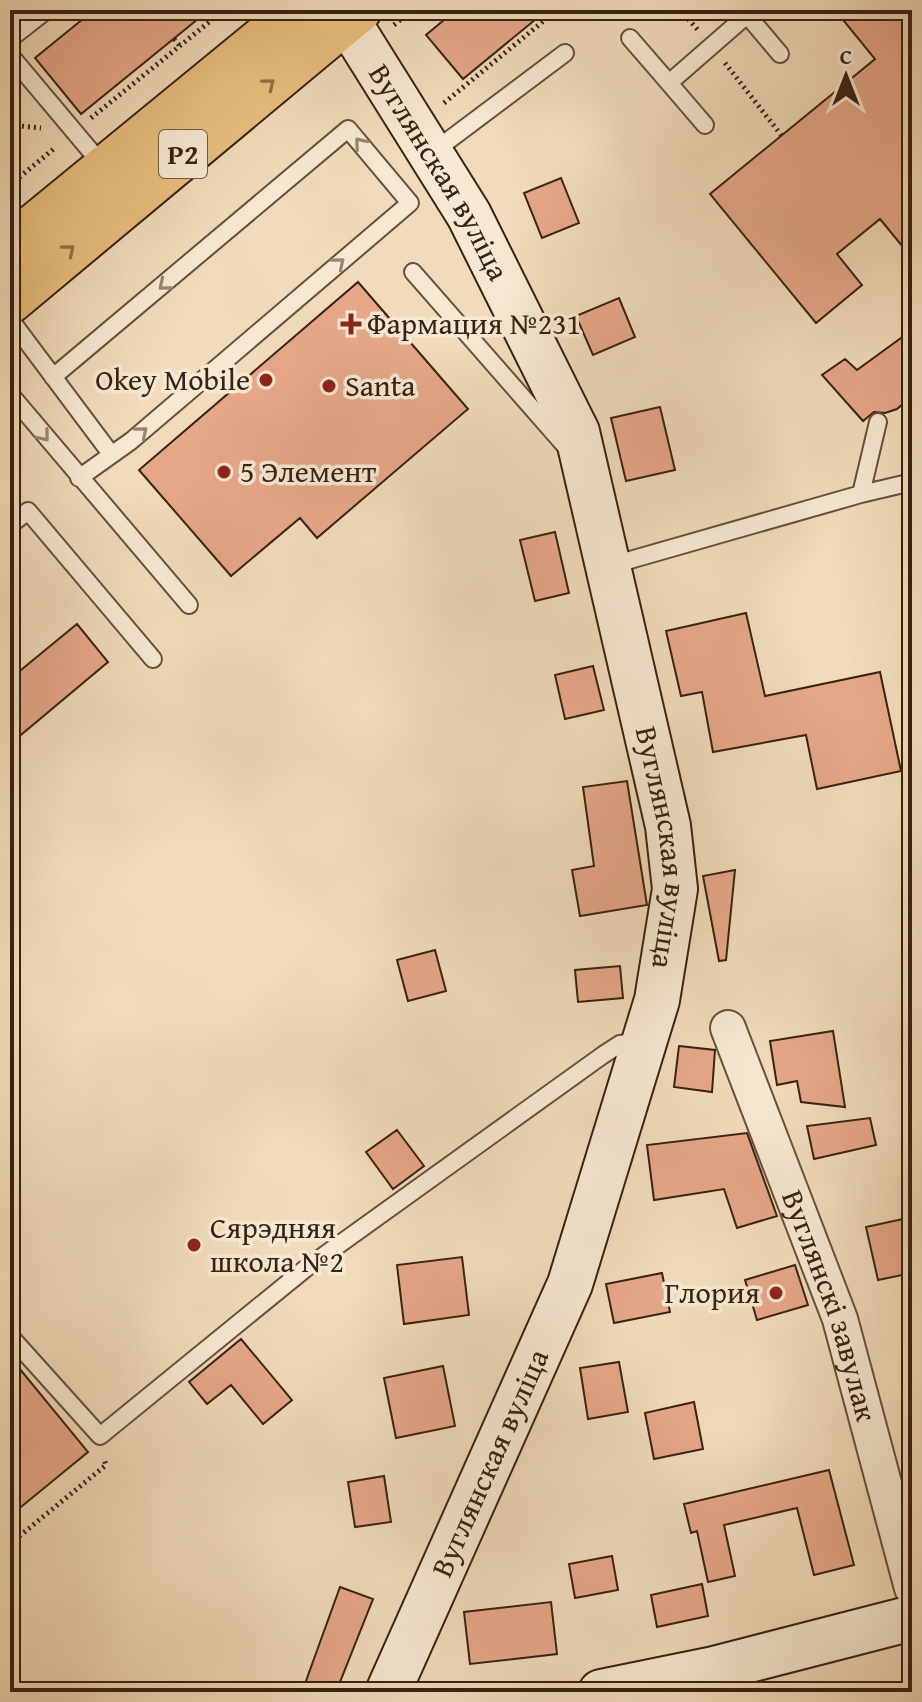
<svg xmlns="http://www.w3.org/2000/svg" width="922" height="1702" viewBox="0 0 922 1702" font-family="'Gentium Book Plus',serif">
<rect width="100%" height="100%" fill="#f1dbba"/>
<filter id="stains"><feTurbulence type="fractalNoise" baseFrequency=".0025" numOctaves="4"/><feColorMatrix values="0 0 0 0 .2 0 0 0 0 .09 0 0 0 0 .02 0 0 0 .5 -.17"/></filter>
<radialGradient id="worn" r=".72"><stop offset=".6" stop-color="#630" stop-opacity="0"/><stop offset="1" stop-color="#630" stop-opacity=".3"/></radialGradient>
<path fill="#e6a787" stroke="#382211" stroke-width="2" d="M94,10H209L81,114L35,58Z
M456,10H547L463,79L426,35Z
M835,10H912V258L880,219L837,254L862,285L816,323L710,194L875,59Z
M561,178L579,223L542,238L524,193Z
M358,282L468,409L317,538L300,518L231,576L139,470Z
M619,298L635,337L593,355L576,316Z
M912,330V396L897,409L885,413L874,412L863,421L822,375L845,359L857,370Z
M660,407L675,470L626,481L611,418Z
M555,532L569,593L535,601L520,540Z
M746,613L765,696L880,672L901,771L817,789L806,735L713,752L702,692L681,696L666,631Z
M77,624L108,662L10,744V679Z
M593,666L604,710L565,719L555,675Z
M627,781L647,905L580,916L572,870L594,866L583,787Z
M735,870L726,960L719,961L703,876Z
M435,950L446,991L408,1001L397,960Z
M620,966L623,998L578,1002L575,970Z
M833,1031L845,1107L801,1102L797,1081L777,1085L770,1041Z
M679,1046L715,1050L712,1092L674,1087Z
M870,1118L876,1145L814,1159L807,1126Z
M397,1130L424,1166L393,1189L366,1152Z
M747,1133L777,1216L737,1228L724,1189L654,1200L647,1145Z
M912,1217V1273L878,1280L866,1227Z
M462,1257L469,1315L404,1324L397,1265Z
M795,1265L808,1305L757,1320L745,1280Z
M662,1273L670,1312L614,1323L606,1284Z
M241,1339L292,1400L263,1424L231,1385L207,1404L189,1382Z
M10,1357L88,1452L10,1516Z
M619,1362L628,1412L588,1419L580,1368Z
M443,1366L455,1426L396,1438L384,1378Z
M694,1402L703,1449L654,1459L645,1413Z
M829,1470L854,1565L814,1575L797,1508L724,1525L735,1576L708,1582L697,1531L691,1533L684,1504Z
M384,1476L391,1522L355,1527L348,1482Z
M612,1556L618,1590L575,1598L569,1564Z
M702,1584L708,1616L657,1627L651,1595Z
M340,1587L373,1599L336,1692H302Z
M551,1602L557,1654L470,1664L464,1612Z"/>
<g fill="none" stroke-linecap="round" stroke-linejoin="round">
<defs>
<path id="lane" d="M743,10L780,54
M630,38L669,83
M10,39L47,10
M10,55L104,167
M705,125L669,83L747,15
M433,152L565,53
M413,272L567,448
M10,319L111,454
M53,377L348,129L410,203L131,441L79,478
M10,394L189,605
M861,494L912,482
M10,525L28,511L153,659
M609,566L861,494L878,422
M10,1336L100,1436L305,1269L603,1055L620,1044L641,1041"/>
<g id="street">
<path id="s1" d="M728,1028L840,1319L912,1588"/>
</g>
<g id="secondary">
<path id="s2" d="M347,20L469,215L577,432L668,826L675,889L657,1000L570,1284L388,1692"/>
<path d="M601,1692L714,1669L912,1618"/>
</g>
<path id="primary" d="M10,246L298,10
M10,301L359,10"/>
</defs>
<use href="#lane" stroke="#66503b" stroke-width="20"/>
<use href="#street" stroke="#66503b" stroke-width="38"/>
<use href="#secondary" stroke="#382211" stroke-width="48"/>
<use href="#primary" stroke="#382211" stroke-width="48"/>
<path stroke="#382211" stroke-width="5" stroke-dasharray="2 4" stroke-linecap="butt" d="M680,10L698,30
M394,25L412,10
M174,39L180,46
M725,63L782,136
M444,103L557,10
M91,118L224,10
M10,125L41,128
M10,185L56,147
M10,1544L106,1465L104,1459"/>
<use href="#lane" stroke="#f6e8d2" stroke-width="16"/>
<use href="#street" stroke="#f6e8d2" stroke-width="34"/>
<use href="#secondary" stroke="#f6e8d2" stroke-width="44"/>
<use href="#primary" stroke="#e8be7d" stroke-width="44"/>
</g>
<defs><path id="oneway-chevron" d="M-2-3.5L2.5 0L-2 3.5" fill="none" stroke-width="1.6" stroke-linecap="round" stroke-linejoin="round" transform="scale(2)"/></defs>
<g stroke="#907047">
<use href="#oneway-chevron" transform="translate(269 84) rotate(-39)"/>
<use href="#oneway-chevron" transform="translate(69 250) rotate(-40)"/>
</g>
<g stroke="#978572">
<use href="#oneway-chevron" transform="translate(360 143) rotate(-130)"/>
<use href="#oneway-chevron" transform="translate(339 263) rotate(-40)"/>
<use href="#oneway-chevron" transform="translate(164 285) rotate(140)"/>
<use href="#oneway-chevron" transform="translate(142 432) rotate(-40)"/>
<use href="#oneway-chevron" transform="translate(44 436) rotate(51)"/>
</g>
<g fill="#8f2418" stroke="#f6e8d2" stroke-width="3">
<path d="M347 312h8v8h8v8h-8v8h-8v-8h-8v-8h8z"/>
<circle cx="266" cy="380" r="8"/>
<circle cx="329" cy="386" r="8"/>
<circle cx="224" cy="472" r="8"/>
<circle cx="194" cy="1245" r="8"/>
<circle cx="776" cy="1293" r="8"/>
</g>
<g text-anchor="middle" stroke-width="7" stroke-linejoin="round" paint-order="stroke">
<rect fill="#f6e8d2" stroke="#715d4b" stroke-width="2" x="159" y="130" width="48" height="48" rx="6"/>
<g font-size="28" font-weight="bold" fill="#382211">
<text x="183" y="164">Р2</text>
</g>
<g font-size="30" fill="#382211" stroke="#f6e8d2">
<text dy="10" stroke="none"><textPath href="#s2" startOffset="178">Вуглянская вуліца</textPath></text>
<text dy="10" stroke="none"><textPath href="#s2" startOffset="898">Вуглянская вуліца</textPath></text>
<text dy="10" stroke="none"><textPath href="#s1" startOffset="296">Вуглянскі завулак</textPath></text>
<text transform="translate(490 1463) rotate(-66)" y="10">Вуглянская вуліца</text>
</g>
<g font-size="30" fill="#382211" stroke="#f6e8d2" text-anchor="start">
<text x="367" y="334">Фармация №231</text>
<text x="250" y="390" text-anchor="end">Okey Mobile</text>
<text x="345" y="396">Santa</text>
<text x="240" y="482">5 Элемент</text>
<text x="210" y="1238">Сярэдняя<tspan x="210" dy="34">школа №2</tspan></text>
<text x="760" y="1303" text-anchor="end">Глория</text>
</g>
</g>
<rect width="922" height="1702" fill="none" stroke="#f1dbba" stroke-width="40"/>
<rect x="12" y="12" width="898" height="1678" fill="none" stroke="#382211" stroke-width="4"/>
<rect x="20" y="20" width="882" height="1662" fill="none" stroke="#382211" stroke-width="2"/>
<g transform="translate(846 76)" stroke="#f6e8d2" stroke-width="6" paint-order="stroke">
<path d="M0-6L14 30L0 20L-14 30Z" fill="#382211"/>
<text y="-12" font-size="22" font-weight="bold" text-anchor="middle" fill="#382211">С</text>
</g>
<rect width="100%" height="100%" filter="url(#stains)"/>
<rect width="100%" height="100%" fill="url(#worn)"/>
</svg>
